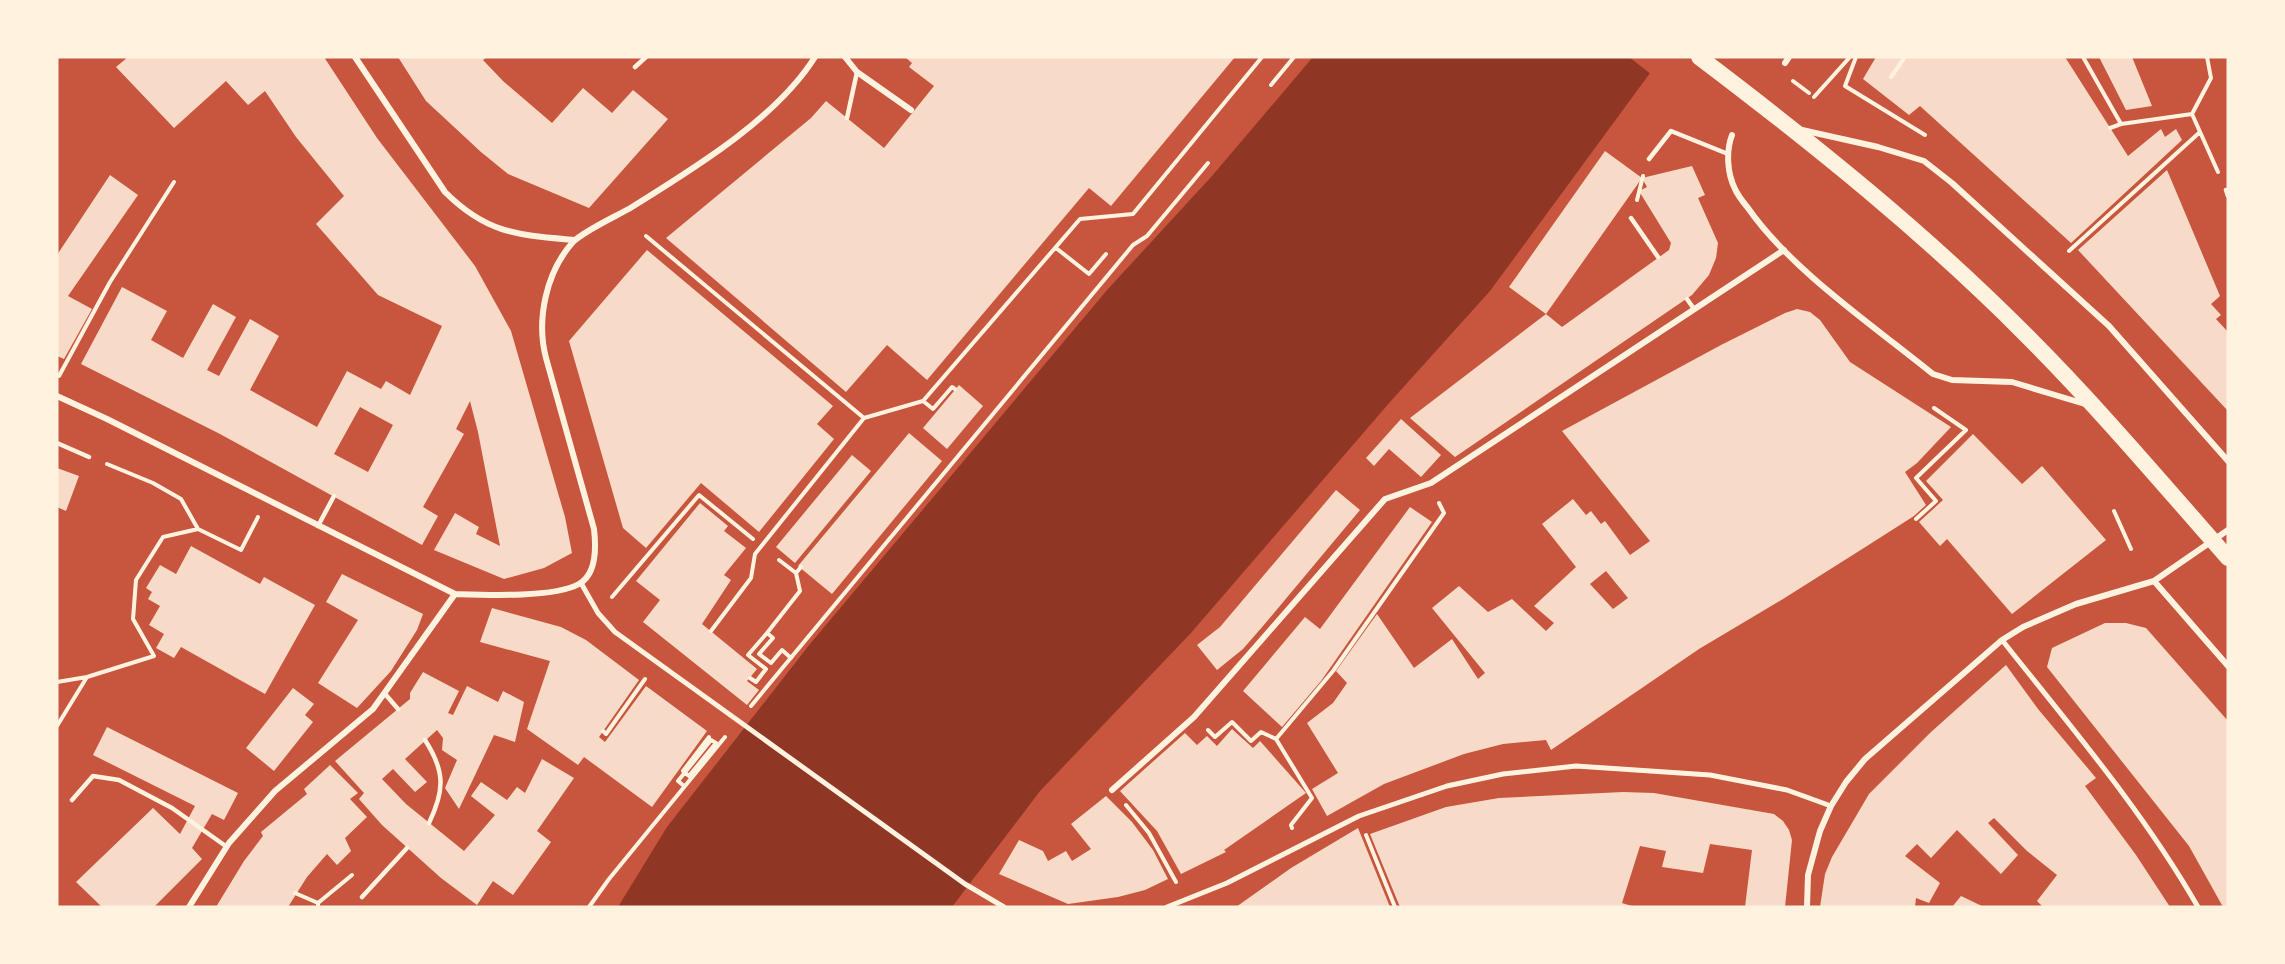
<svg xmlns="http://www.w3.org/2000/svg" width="2285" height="964" viewBox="0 0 2285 964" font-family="'DejaVu Sans',sans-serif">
<rect width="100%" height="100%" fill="#c8553d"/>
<path fill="#8f3625" d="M1313,57H1669L1650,73L1490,291L1390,402L1190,634L1040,791L952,907H618L667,827L810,644L1108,289L1212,176Z"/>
<path fill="#c8553d" d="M1629,57H1672L1652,75Z"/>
<path fill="#f7dbc8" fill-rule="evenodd" d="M128,57H324L377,138L475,266L511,331L565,517L572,553L544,568L504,579L434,550L455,513L479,527L476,534L500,546L478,432L470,401L456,429L464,434L423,507L438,516L422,545L220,434L81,364L122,287L167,311L151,340L183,358L213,304L236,317L207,370L219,376L250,319L279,336L250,390L317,427L347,371L381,389L386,381L410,395L442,326L378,295L316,224L344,196L296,137L265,91L248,105L226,81L174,128L116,67ZM360,407L393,425L368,472L334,454Z
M398,57H487L483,60L503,81L552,123L583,88L612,113L633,90L668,119L589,208L508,174L481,152L426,101Z
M905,57H1235L1111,206L1089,188L927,380L887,345L846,392L666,238L811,118L826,101L884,148L934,86L909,67L912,63Z
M1876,57H2065L2128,156L2161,129L2165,137L2176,129L2182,140L2071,243L1920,106L1909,115L1863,79Z
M2099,57H2132L2152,106L2126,110Z
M1605,151L1642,178L1692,166L1705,195L1698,198L1718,243L1716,258L1709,275L1692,295L1455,457L1410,418L1546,314L1562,327L1669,250L1671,243L1639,191L1647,187L1642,178L1546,314L1509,287Z
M2167,170L2220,296L2211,304L2221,315L2216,319L2228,332V411L2078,250Z
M110,175L138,195L68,296L92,309L64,359L57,356V255Z
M647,250L833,406L817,424L834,439L759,532L701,483L646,548L623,528L569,341Z
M1797,309L1810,312L1820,320L1850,362L1951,427L1917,463L1905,472L1926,505L1914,516L1867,546L1783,599L1699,649L1551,750L1546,740L1503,744L1464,754L1384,784L1327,816L1312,789L1338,773L1307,723L1333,703L1347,683L1336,671L1377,614L1414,668L1452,639L1478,679L1485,673L1432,608L1459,586L1488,612L1512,599L1546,631L1554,623L1534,606L1576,567L1542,524L1573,499L1586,515L1591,511L1601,524L1605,521L1630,555L1650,541L1562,431L1721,345L1785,313ZM1606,571L1628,598L1613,609L1590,584Z
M959,385L983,406L947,449L923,428Z
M1401,419L1441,455L1421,477L1389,449L1374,466L1366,458Z
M909,433L942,461L832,594L798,566Z
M1973,434L2022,484L2042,466L2106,540L2012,614L1947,539L1940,546L1919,522L1943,500L1926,481Z
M852,455L871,471L795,563L776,547Z
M57,468L79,476L66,511L57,507Z
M1336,490L1360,510L1263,626L1243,649L1217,670L1197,645L1220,627Z
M700,503L728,526L724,531L746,548L724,575L731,580L702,624L757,669L747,681L759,690L747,705L643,622L660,600L636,581Z
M1410,507L1432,522L1321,681L1282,727L1243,691L1305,617L1320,629Z
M191,546L260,584L264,577L315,605L265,694L181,647L174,658L156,648L164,634L149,625L160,606L148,599L152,592L146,588L160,565L176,574Z
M342,574L423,614L417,630L391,671L357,708L318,683L358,620L326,602Z
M492,608L561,627L586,640L639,680L599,737L605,742L646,686L707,731L652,807L584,757L578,765L527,729L550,661L480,642Z
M2105,623H2126L2146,628L2228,721V907H2223L2189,846L2047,667L2052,648Z
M2006,665L2038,709L2096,778L2085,786L2136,855L2170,907H2043L2037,901L2057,875L2027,851L1994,818L1988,823L2018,855L2001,874L1957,830L1931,858L1917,844L1905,856L1940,883L1929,903L1916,898L1915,907H1820L1825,874L1832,857L1869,794L1931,732Z
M423,672L459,691L448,713L453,715L467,686L498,702L503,691L524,702L515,742L494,735L459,809L445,788L457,760L442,750L443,738L437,730L405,759L427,782L415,792L393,769L382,779L406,804L464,851L495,815L471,796L481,782L507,800L517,787L525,793L542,759L574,778L537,831L551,842L513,895L493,881L477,905L441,878L382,825L359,799L364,793L335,761L410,699V693Z
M293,688L314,704L305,715L313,722L274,771L246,748Z
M107,727L238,793L224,820L212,814L192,848L202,859L154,907H102L76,882L153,808L180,834L195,806L93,755Z
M1232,729L1253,748L1260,741L1306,793L1224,850L1226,852L1181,874L1157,831L1120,791L1185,733L1197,745L1207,736L1217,746Z
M330,765L358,793L350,799L367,817L345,838L351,851L337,865L327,854L307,877L288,907H216L244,861L263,836L261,832L307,794L304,789Z
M1623,792L1654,793L1774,814L1783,821L1789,830L1792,840L1785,907H1745L1752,850L1710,844L1703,873L1662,867L1666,851L1640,846L1622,903L1635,907H1400L1370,834L1446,807L1499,798Z
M1106,796L1132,822L1153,850L1168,879L1145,890L1118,897L1068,904L999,874L1019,840L1043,851L1048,861L1066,851L1072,861L1091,849L1071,824Z
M1358,828L1390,907H1236L1291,868Z
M1961,896L1984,907H1952Z"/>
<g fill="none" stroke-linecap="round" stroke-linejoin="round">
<path stroke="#fff3e0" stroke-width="4" d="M1856,57L1845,86L1925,135
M2083,57L2121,124L2192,114
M2207,57L2211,78L2192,114L2218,172
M1891,77L1905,57
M1793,81L1809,93
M1271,85L1294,57
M1814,97L1850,57
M2110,128L2121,124
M1637,200L1643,176
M646,236L864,418
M1056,248L1089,274L1106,254
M2069,251L2200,132
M59,376L110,282L174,182
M923,401L933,409L952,387L955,389
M107,464L153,483L181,499L198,529
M2114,511L2131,549
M1916,519L1936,501L1916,478L1966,430L1934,408
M779,560L796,573
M796,573L801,567
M612,597L699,495L753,539
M711,631L751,578L755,554L864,418L923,401L1080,219L1133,214L1262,57
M767,633L800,591L796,573
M750,678L756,682L766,669L748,655L767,633L773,638L759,654L771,663L782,650L791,658
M57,682L87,677L154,656L133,619L136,580L163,537L198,529L241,550L258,517
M751,706L1133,245L1147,236L1208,163
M57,726L87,677
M1208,730L1215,737L1232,722L1251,741L1261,732L1276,739L1312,798L1291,825L1292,828
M603,731L606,734L645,679
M1276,739L1333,671L1444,513L1439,503
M684,786L678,781L711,740L716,743L689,776L683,771L709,737
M1126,805L1149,833L1176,882
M1366,835L1395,907
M295,893L318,903V907
M318,903L352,875
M589,907L609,879L725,737"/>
<path stroke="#fff3e0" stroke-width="4.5" d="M635,67L646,57
M847,118L857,72
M1649,159L1671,131L1728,154
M2226,190L2228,196
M1631,218L1658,257
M1687,299L1694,309
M57,443L89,457
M318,526L334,496
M386,695L398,709
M425,740C445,771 445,790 429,823
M72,800L93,776L119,780L172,808L227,847
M362,897L407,848"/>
<path stroke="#fff3e0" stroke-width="5" d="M581,583L598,613L615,632L965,884L1004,907
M2002,640C2071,727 2143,811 2198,907
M1167,907L1227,883L1359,816L1447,786L1503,774L1576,766L1710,775L1787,790L1831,806"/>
<path stroke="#fff3e0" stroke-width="6" d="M355,57L445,192C487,234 518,235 575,240
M845,57L857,72L911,110
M1785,63L1789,57
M1802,130L1878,147L1924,161L1952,183L2109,326L2228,461
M1732,135C1726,151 1727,173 1735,189C1738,196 1743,202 1748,208C1791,270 1874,326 1933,374L1952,380L2012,382L2085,404
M57,396L107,419L455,594C485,595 554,598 579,584C597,574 596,546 594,529L546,358C536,320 546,272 573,242C585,230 617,216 632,207C693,169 776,119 815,57
M2154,581L2228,666
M1112,790L1194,717L1385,499L1431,483L1784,250
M189,907L229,843L275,791L373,709L455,594
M1807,907L1808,875L1820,831L1831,806L1846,782L1865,759L2002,640L2023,627L2076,604L2154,581L2228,530"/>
<path stroke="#fff3e0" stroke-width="16" d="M1699,57C1814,144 1926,234 2027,336C2098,407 2162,483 2228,558"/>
</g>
<rect width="2285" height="964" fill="none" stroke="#fff3e0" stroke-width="117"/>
</svg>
